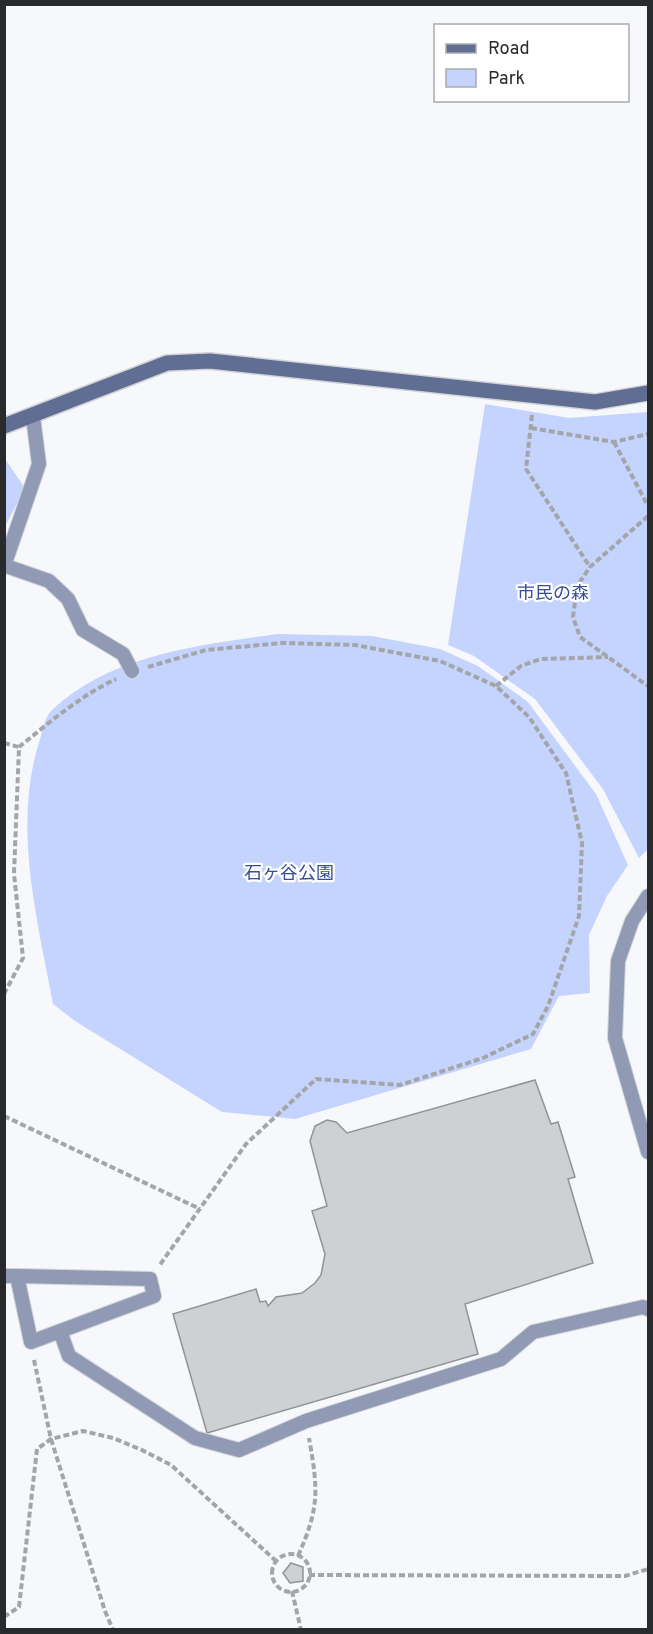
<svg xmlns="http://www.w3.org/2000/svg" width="653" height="1634" viewBox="0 0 653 1634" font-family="Overpass,'Noto Sans JP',sans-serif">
<rect width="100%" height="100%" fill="#f6f8fc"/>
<path fill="#c4d4fe" d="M485,404L569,418L648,412V849L639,858L603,789L535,699L474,656L448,645Z
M5,459L25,488L5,527Z
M277,634L372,636L440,649L478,666L528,702L596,794L628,865L607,896L589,935L590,993L559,996L531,1049L295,1119L222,1112L75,1021L53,1004C37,917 12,825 40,739C43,730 45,716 52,710C111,654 201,645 277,634Z"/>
<path fill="#cfd0d4" stroke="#929397" stroke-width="1.5" d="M535,1080L551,1124L558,1122L575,1177L568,1179L593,1263L465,1304L478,1354L207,1433L173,1314L256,1289L260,1302L266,1301L268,1306L276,1297L302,1293L315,1283L321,1275L325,1254L312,1211L327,1206L310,1141L315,1126L327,1120L336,1122L347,1133Z
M291,1563L303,1567V1581L290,1583L283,1573Z"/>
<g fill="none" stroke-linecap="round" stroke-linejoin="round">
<defs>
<path id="lane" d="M4,566L39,464L33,417
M6,566L49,581L68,599L83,630L123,654L132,671
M648,896L632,921L618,961L615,1038L648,1152
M4,1276H17L150,1279L154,1296L31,1342L17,1276
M60,1331L69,1356L195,1438L239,1450L306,1421L501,1359L533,1332L643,1307L648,1309"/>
<path id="secondary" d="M4,426L167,363L210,361L595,402L648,393"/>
</defs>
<use href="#lane" stroke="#d1d3d6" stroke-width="16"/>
<use href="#secondary" stroke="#d1d3d6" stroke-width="18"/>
<path stroke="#a4a5a8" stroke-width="4" stroke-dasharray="6 3" stroke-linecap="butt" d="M532,415L526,469L590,567
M531,428L614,442L648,434
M614,442L648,506
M648,516L590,567L577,586L573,617L580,637L648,686
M148,667L206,650L282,643L355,645L440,661L496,686L529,717L566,773L582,843L579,916L548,1006L533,1034L483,1058L400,1085L316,1079L246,1144L159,1266
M496,686L521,666L541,659L608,657
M4,743L19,747
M4,994L23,958L14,874L19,747C50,722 80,696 116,679
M4,1116L200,1209
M34,1360L51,1439L105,1611L113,1630
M272 1573a19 19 0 1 1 38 0a19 19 0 1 1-38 0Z
M298,1556C320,1507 318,1489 309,1438
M309,1575L625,1576L648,1569
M292,1591L301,1630
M4,1617L19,1607L37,1449L51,1439L83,1431L113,1438L142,1450L171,1465L276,1561"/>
<use href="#lane" stroke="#909ab5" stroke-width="14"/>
<use href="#secondary" stroke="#606e93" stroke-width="15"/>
</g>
<g text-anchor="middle" stroke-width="4.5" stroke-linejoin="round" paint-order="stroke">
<g font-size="18" fill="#384e95" stroke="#fff">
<text x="553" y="599">市民の森</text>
<text x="289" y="879">石ヶ谷公園</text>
</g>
</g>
<rect width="653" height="1634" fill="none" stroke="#292a2b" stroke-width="12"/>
<rect x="434" y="24" width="195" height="78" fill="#ffffff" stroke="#a9aaaa" stroke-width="1.5"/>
<rect x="446" y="44" width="30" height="9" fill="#606e93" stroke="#a9aaaa" stroke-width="1.5"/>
<text x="488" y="54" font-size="18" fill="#292a2b">Road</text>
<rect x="446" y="69" width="30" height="18" fill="#c4d4fe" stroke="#a9aaaa" stroke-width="1.5"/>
<text x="488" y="84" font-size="18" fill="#292a2b">Park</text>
</svg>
